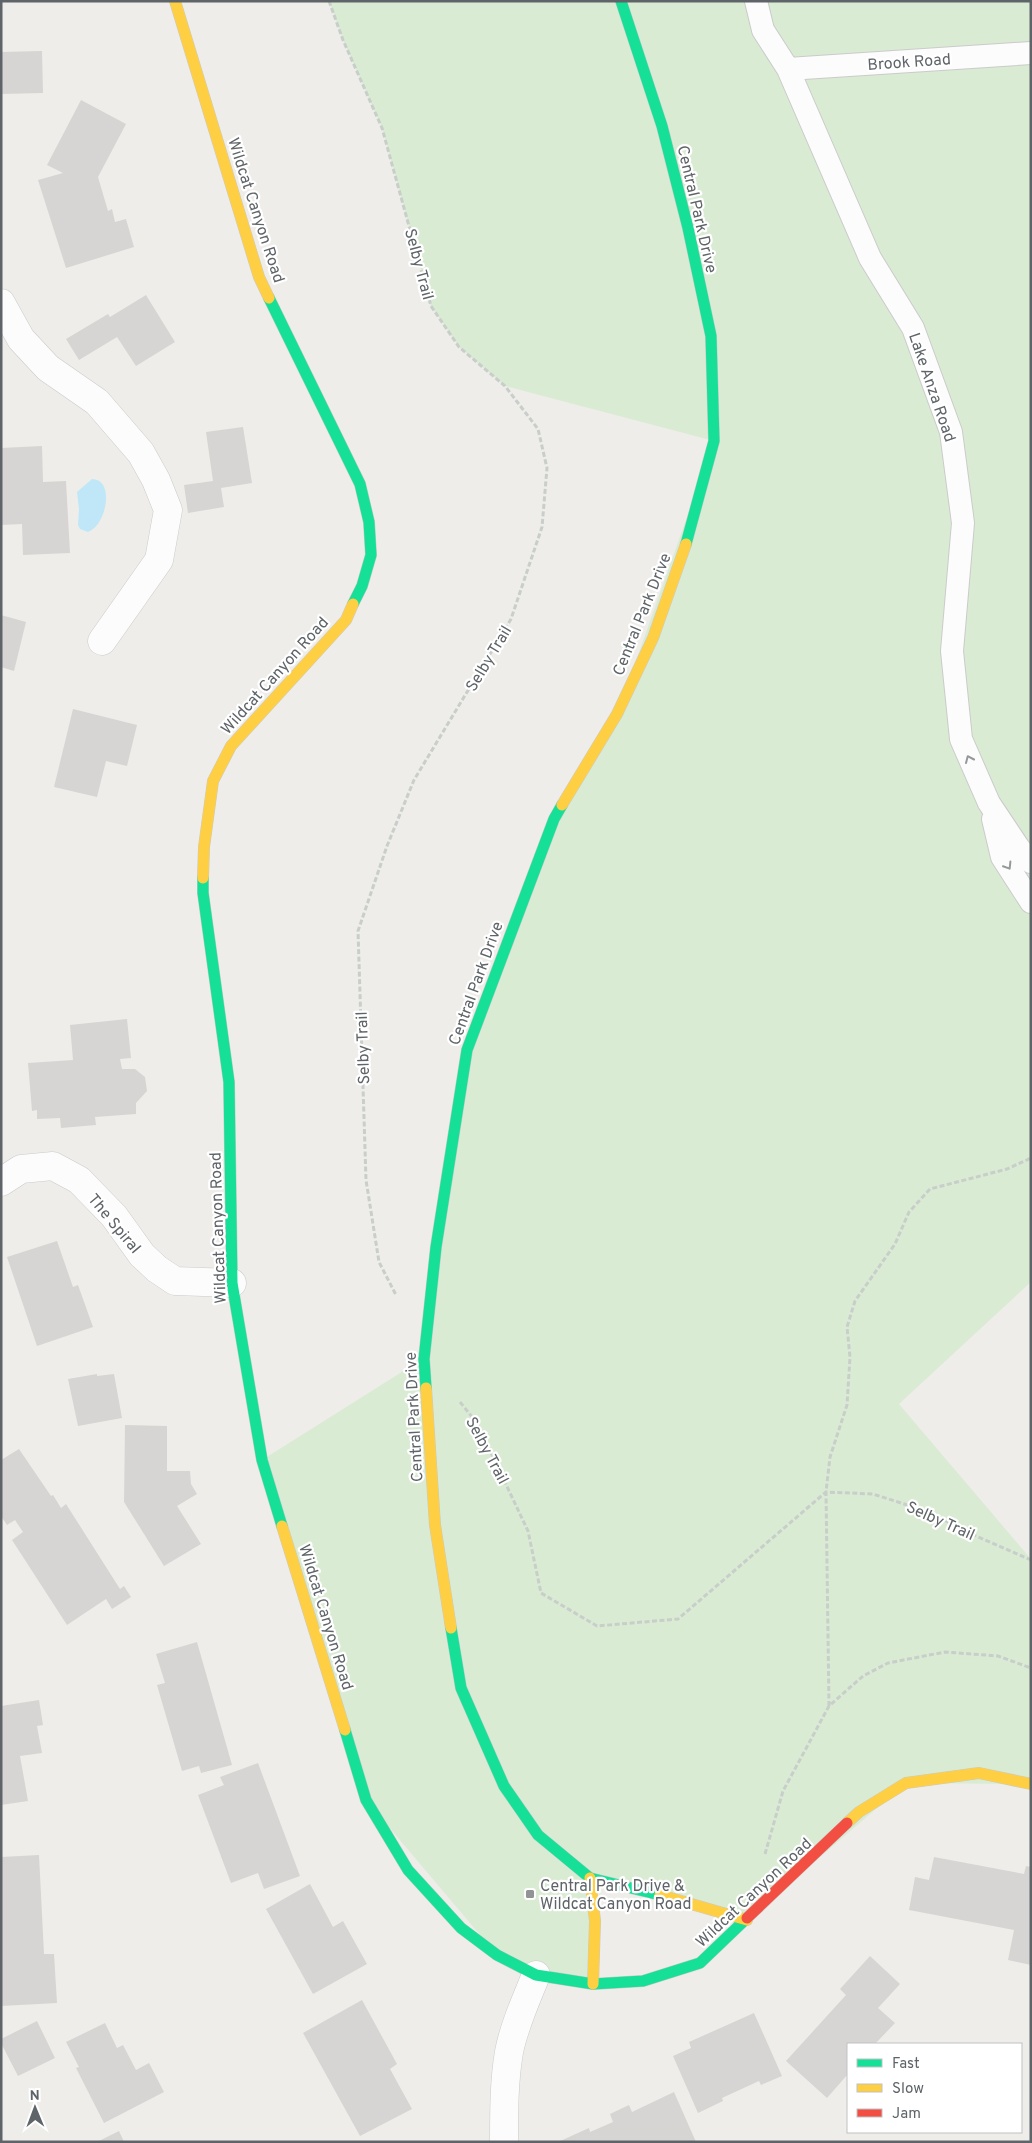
<svg xmlns="http://www.w3.org/2000/svg" width="1032" height="2143" viewBox="0 0 1032 2143" font-family="Overpass,sans-serif">
<rect width="100%" height="100%" fill="#efede9"/>
<path fill="#daebd4" d="M329,1H1031V1282L899,1404L1031,1559V1784L906,1783L747,1920L590,1878L593,1984L497,1955L366,1800L262,1460L424,1358L467,1050L554,819L617,714L714,441L505,386L459,347L431,306L382,128L343,40Z"/>
<path fill="#bfe7f8" d="M92,479C115,479 107,525 88,532L80,529L78,525L79,509L77,492Z"/>
<path fill="#d6d5d3" d="M42,51L43,93L1,94V52Z
M81,100L126,124L98,177L108,211L112,209L115,222L126,219L134,247L66,268L38,180L63,173L47,165Z
M146,295L175,342L136,366L117,337L79,360L66,339L108,314L110,317Z
M243,427L252,483L221,488L224,507L188,513L184,485L213,481L206,432Z
M42,446L43,482L66,481L70,553L23,555L22,524L1,525V448Z
M1,615L26,622L14,671L1,667Z
M73,709L137,725L127,766L106,761L97,797L54,787Z
M127,1019L131,1058L120,1059L122,1069H135L145,1077L147,1091L136,1103V1114L95,1117L96,1125L61,1128L60,1118L37,1119V1110L32,1111L28,1063L73,1060L70,1025Z
M57,1241L73,1287L78,1285L93,1327L37,1346L7,1257Z
M97,1374V1376L114,1374L122,1418L78,1426L68,1379Z
M125,1425L167,1426V1471H190L191,1484L197,1494L177,1506L201,1544L164,1566L124,1502Z
M19,1449L51,1496L53,1495L61,1508L66,1504L120,1589L124,1586L131,1597L112,1609L106,1599L67,1625L12,1540L23,1532L15,1520L7,1525L1,1516V1460Z
M197,1642L232,1765L201,1773L199,1766L182,1771L157,1685L165,1683L156,1654Z
M39,1700L43,1725L37,1726L42,1753L20,1756L28,1801L1,1805V1706Z
M258,1763L300,1876L264,1889L258,1873L231,1883L198,1795L224,1785L220,1777Z
M39,1855L44,1954H54L57,2003L1,2006V1857Z
M934,1857L1024,1874L1026,1866L1031,1867V1965L1008,1960L1014,1930L909,1910L915,1877L929,1880Z
M310,1884L333,1927L343,1921L367,1964L313,1994L266,1909Z
M870,1956L900,1984L878,2008L895,2023L875,2044H848V2074L827,2098L786,2061L846,1995L840,1989Z
M362,2000L397,2064L390,2069L412,2109L360,2136L303,2033Z
M754,2013L782,2076L761,2085L759,2081L722,2098L723,2101L698,2113L673,2056L691,2048L689,2042Z
M37,2021L55,2058L18,2076L1,2043V2039Z
M105,2023L117,2048L123,2045L136,2070L149,2063L164,2092L104,2123L76,2068L79,2067L66,2042Z
M674,2092L696,2142H558L589,2128L590,2132L613,2122L610,2114L629,2105L632,2112Z
M119,2131L124,2142H97Z"/>
<g fill="none" stroke-linecap="round" stroke-linejoin="round">
<defs>
<path id="lane" d="M756,1L763,30L788,69L870,258L913,328L951,432L963,523L952,651L961,739L989,803L1019,848L1031,862
M788,69L1031,53
M993,819L1002,857L1031,902"/>
<path id="street" d="M1,303L21,339L48,368L97,402L141,453L156,480L168,510L159,560L102,641
M1,1182L21,1169L53,1166L79,1180L114,1216L142,1255L157,1269L175,1281L232,1283
M504,2142C504,2112 504,2081 509,2052C514,2026 526,2000 536,1975"/>
<path id="fast" d="M621,1L662,126L688,228L711,336L714,441L686,544
M269,298L360,484L369,522L371,555L362,586L353,604
M203,878V893L229,1082L232,1283L262,1460L282,1526
M426,1388L424,1359L436,1247L467,1050L554,819L562,805
M451,1628L461,1688L504,1786L538,1835L590,1878L660,1895
M345,1730L366,1800L408,1870L461,1928L497,1955L536,1975L593,1984L643,1981L700,1963L747,1918"/>
<path id="slow" d="M175,1L259,277L269,298
M562,805L617,714L653,638L686,544
M203,878L204,847L213,781L231,746L346,620L353,604
M426,1388L435,1525L451,1628
M282,1526L345,1730
M847,1823L859,1812L906,1783L979,1773L1031,1784
M590,1878L595,1921L593,1984
M660,1895L747,1920"/>
<path id="jam" d="M747,1918L847,1823"/>
</defs>
<use href="#lane" stroke="#cacbca" stroke-width="24"/>
<use href="#street" stroke="#cacbca" stroke-width="29"/>
<use href="#fast" stroke="#cacaca" stroke-width="12"/>
<use href="#slow" stroke="#cacaca" stroke-width="12"/>
<use href="#jam" stroke="#cacaca" stroke-width="12"/>
<path stroke="#c8ceca" stroke-width="3" stroke-dasharray="5 2.5" stroke-linecap="butt" d="M329,1L343,40L382,128L431,306L459,347L505,386L538,429L547,468L542,527L511,619L414,780L387,846L358,931L366,1180L379,1262L396,1295
M460,1402L477,1423L528,1531L541,1593L597,1626L678,1619L826,1492L873,1494L926,1511L976,1536L1031,1560
M829,1706L826,1492L830,1457L847,1405L850,1357L847,1327L855,1301L895,1244L909,1212L930,1189L1007,1169L1031,1158
M765,1854L783,1791L829,1706L863,1676L888,1663L945,1652L998,1656L1031,1668"/>
<use href="#lane" stroke="#fdfcfc" stroke-width="22"/>
<use href="#street" stroke="#fdfcfc" stroke-width="28"/>
<use href="#fast" stroke="#16e098" stroke-width="11"/>
<use href="#slow" stroke="#ffcf43" stroke-width="11"/>
<use href="#jam" stroke="#f24e42" stroke-width="11"/>
</g>
<defs><path id="oneway-chevron" d="M-2-3.5L2.5 0L-2 3.5" fill="none" stroke-width="1.6" stroke-linecap="round" stroke-linejoin="round" transform="scale(1.25)"/></defs>
<g stroke="#96999c">
<use href="#oneway-chevron" transform="translate(969 759) rotate(-114)"/>
<use href="#oneway-chevron" transform="translate(1008 866) rotate(58)"/>
</g>
<rect fill="#919495" stroke="#fff" stroke-width="2" x="525" y="1889" width="10" height="10" rx="2.5"/>
<g text-anchor="middle" stroke-width="4.5" stroke-linejoin="round" paint-order="stroke">
<g font-size="16" fill="#5e6468" stroke="#fff">
<text transform="translate(909 61) rotate(-4)" y="6">Brook Road</text>
<text transform="translate(698 209) rotate(77)" y="6">Central Park Drive</text>
<text transform="translate(257 210) rotate(72)" y="6">Wildcat Canyon Road</text>
<text transform="translate(420 264) rotate(75)" y="6">Selby Trail</text>
<text transform="translate(933 387) rotate(71)" y="6">Lake Anza Road</text>
<text transform="translate(641 614) rotate(-68)" y="6">Central Park Drive</text>
<text transform="translate(488 658) rotate(-59)" y="6">Selby Trail</text>
<text transform="translate(274 675) rotate(-48)" y="6">Wildcat Canyon Road</text>
<text transform="translate(475 983) rotate(-70)" y="6">Central Park Drive</text>
<text transform="translate(362 1048) rotate(-92)" y="6">Selby Trail</text>
<text transform="translate(115 1223) rotate(50)" y="6">The Spiral</text>
<text transform="translate(217 1228) rotate(-92)" y="6">Wildcat Canyon Road</text>
<text transform="translate(413 1417) rotate(-93)" y="6">Central Park Drive</text>
<text transform="translate(488 1450) rotate(62)" y="6">Selby Trail</text>
<text transform="translate(941 1520) rotate(24)" y="6">Selby Trail</text>
<text transform="translate(327 1617) rotate(73)" y="6">Wildcat Canyon Road</text>
<text transform="translate(753 1892) rotate(-43)" y="6">Wildcat Canyon Road</text>
</g>
<g font-size="16" fill="#5e6468" stroke="#fff" text-anchor="start">
<text x="540" y="1891">Central Park Drive &amp;<tspan x="540" dy="18">Wildcat Canyon Road</tspan></text>
</g>
</g>
<rect width="1032" height="2143" fill="none" stroke="#5e6468" stroke-width="5"/>
<rect x="847" y="2043" width="175" height="90" fill="#ffffff" stroke="#bfc1c3"/>
<rect x="857" y="2059" width="25" height="8" fill="#16e098" stroke="#bfc1c3"/>
<text x="892" y="2068" font-size="15" fill="#5e6468">Fast</text>
<rect x="857" y="2084" width="25" height="8" fill="#ffcf43" stroke="#bfc1c3"/>
<text x="892" y="2093" font-size="15" fill="#5e6468">Slow</text>
<rect x="857" y="2109" width="25" height="8" fill="#f24e42" stroke="#bfc1c3"/>
<text x="892" y="2118" font-size="15" fill="#5e6468">Jam</text>
<g transform="translate(35 2108) rotate(359)" stroke="#ffffff" stroke-width="4" paint-order="stroke">
<path d="M0-4L9 19L0 12L-9 19Z" fill="#5e6468"/>
<text y="-8" font-size="14" font-weight="bold" text-anchor="middle" fill="#5e6468">N</text>
</g>
</svg>
